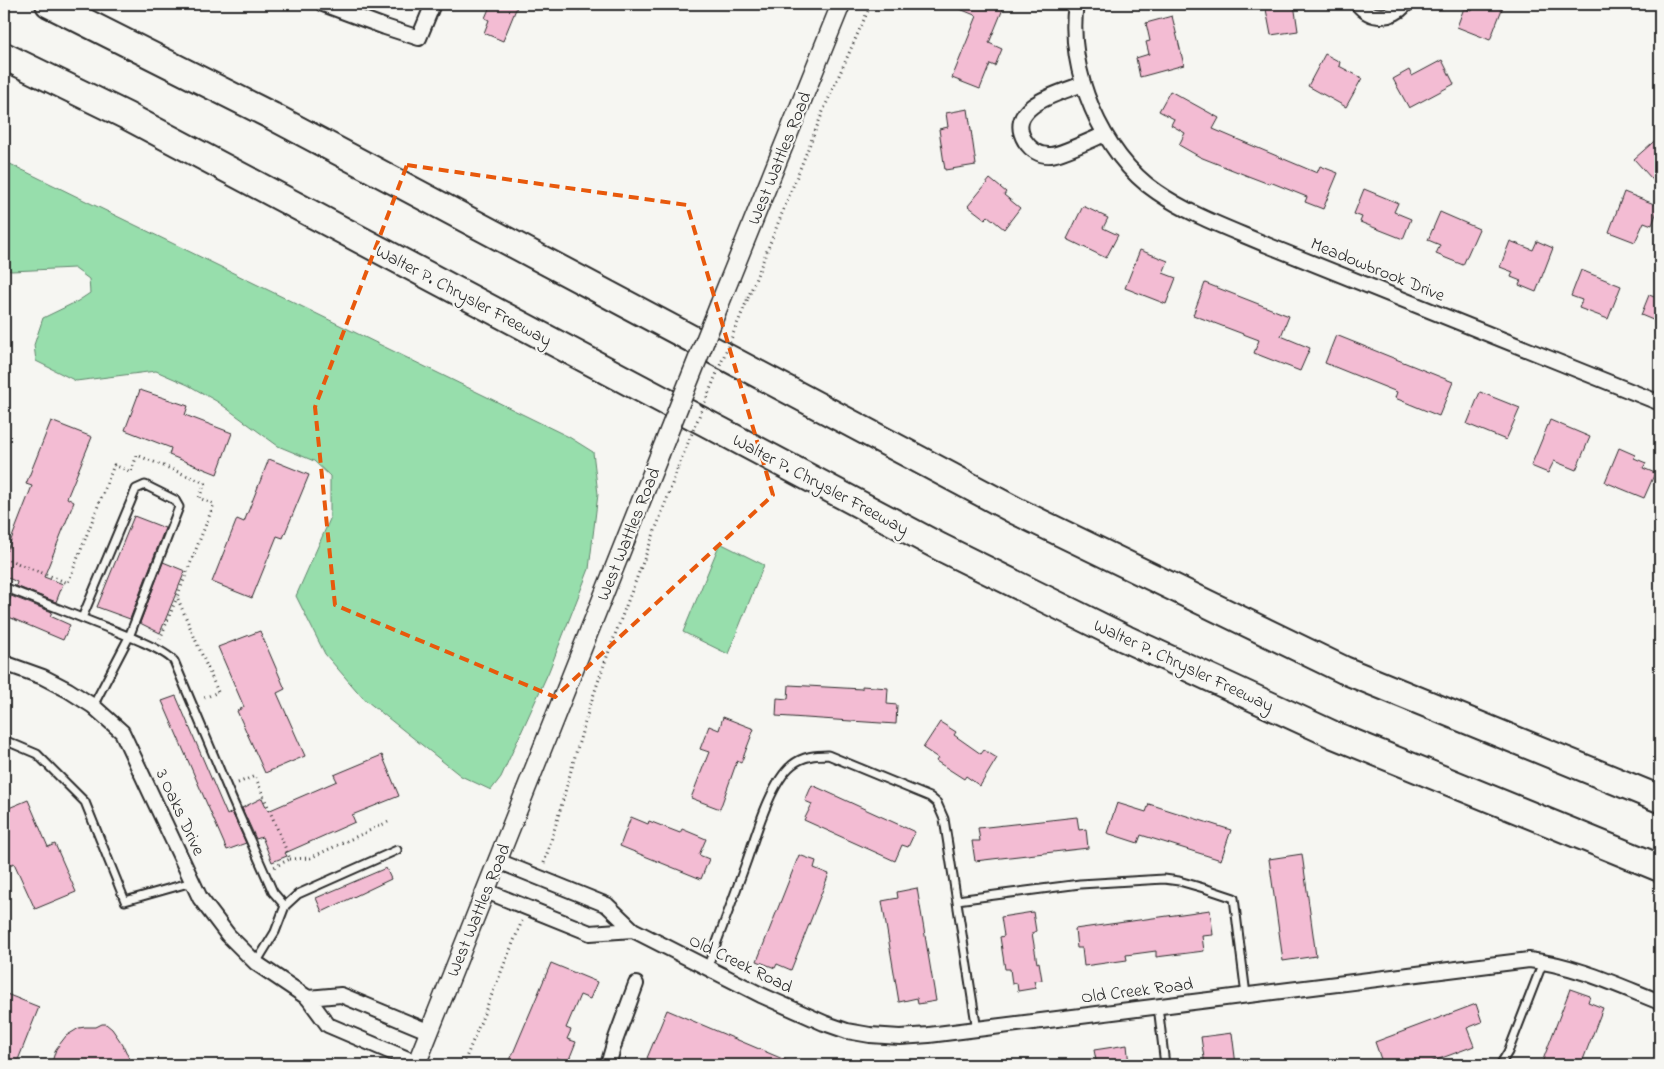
<svg xmlns="http://www.w3.org/2000/svg" width="1664" height="1069" viewBox="0 0 1664 1069" font-family="'Indie Flower',sans-serif">
<rect width="100%" height="100%" fill="#f6f6f2"/>
<filter id="ink" filterUnits="userSpaceOnUse"><feTurbulence type="fractalNoise" baseFrequency=".02" numOctaves="2"/><feDisplacementMap in="SourceGraphic" scale="10" xChannelSelector="R" yChannelSelector="G"/><feConvolveMatrix kernelMatrix="1 2 1 2 8 2 1 2 1" color-interpolation-filters="sRGB"/></filter>
<g filter="url(#ink)">
<path fill="#97deac" stroke="#61846c" d="M4,161L569,437L593,452L598,494L589,569L549,671L501,777L491,790L461,776L363,698L325,654L296,596L330,519V476L314,461L278,446L218,402L188,385L156,371L76,381L36,361L34,345L43,318L78,301L90,293L89,279L74,268L12,271L4,270Z
M720,543L764,565L728,654L683,632Z"/>
<path fill="#f3bcd3" stroke="#2b2b2b" d="M491,4H518L503,41L484,33L489,20L485,18Z
M948,4H1005L989,43L1002,49L995,66L990,64L980,89L952,78L977,16Z
M1265,4H1294L1298,31L1271,35Z
M1475,4H1504L1490,40L1457,27L1464,8L1472,11Z
M1172,16L1184,65L1140,77L1136,58L1149,54L1146,42L1150,41L1146,23Z
M1325,54L1340,62L1339,66L1362,78L1346,107L1308,86Z
M1442,60L1454,84L1409,108L1393,79L1409,70L1412,76Z
M1170,91L1219,118L1213,129L1317,173L1320,166L1338,173L1323,209L1305,202L1307,197L1270,182L1269,184L1248,176L1200,157L1179,145L1185,133L1171,125L1174,119L1159,111Z
M968,109L976,165L945,170L939,129L948,127L946,113Z
M1660,136V188L1634,159Z
M990,179L1006,192L1004,195L1020,208L1004,229L988,216L985,219L968,206Z
M1364,189L1398,203L1394,212L1411,219L1403,239L1360,222L1362,217L1354,214Z
M1624,192L1659,206L1652,225L1644,222L1635,242L1609,232Z
M1083,206L1108,218L1103,228L1118,235L1106,258L1067,239Z
M1440,212L1479,229L1463,265L1436,254L1440,245L1428,240Z
M1510,241L1533,250L1537,241L1553,248L1536,292L1519,285L1521,281L1511,277L1513,272L1500,267Z
M1140,250L1168,261L1163,273L1176,278L1166,304L1125,288Z
M1581,270L1621,286L1608,319L1579,308L1582,300L1571,296Z
M1205,283L1289,316L1281,336L1310,348L1300,371L1254,353L1259,340L1193,315Z
M1649,295L1660,299V323L1641,315Z
M1336,335L1453,382L1439,416L1395,398L1397,392L1325,363Z
M140,390L188,406L185,415L232,433L217,474L169,455L171,448L125,430Z
M1480,392L1520,408L1506,440L1467,424Z
M1550,420L1590,437L1576,470L1554,461L1548,473L1531,466Z
M51,421L92,437L67,498L74,502L44,577L63,584L56,602L16,586L17,582L4,576V558L32,486L26,484Z
M1619,448L1635,455L1634,458L1646,463L1643,468L1655,473L1644,498L1605,482Z
M269,459L309,475L283,538L277,536L252,598L212,582L237,519L244,522Z
M134,516L165,528L130,619L97,607Z
M163,562L185,571L160,633L140,623Z
M11,596L52,612L50,616L70,625L63,640L4,615Z
M260,631L285,689L277,693L305,756L265,773L237,711L244,707L218,647Z
M789,685L862,689V686L888,688L887,704L897,705L896,724L776,716L777,698L788,699Z
M176,696L227,815L232,812L246,843L227,850L162,701Z
M723,717L754,729L741,763L737,761L720,809L691,798L709,752L700,749L709,726L719,730Z
M940,722L956,732L954,735L981,754L984,750L997,758L980,786L966,776L964,779L936,761L938,758L923,748Z
M382,755L399,796L352,815L355,822L285,853L287,856L272,862L262,837L256,839L242,808L262,798L268,811L337,781L334,775Z
M812,785L915,832L908,847L902,845L895,861L804,820L812,804L805,801Z
M28,800L48,847L55,844L76,892L35,909L14,863L8,866L4,856V810Z
M1117,803L1146,812L1149,804L1231,830L1221,860L1141,835L1138,843L1107,833Z
M631,817L648,824L649,821L680,833L682,829L706,839L699,855L709,859L701,879L620,846Z
M1077,817L1079,830L1086,829L1088,848L975,861L972,841H980L978,828Z
M1302,854L1316,956L1283,961L1269,859Z
M799,855L816,861L814,868L829,874L791,970L777,964L775,968L757,961Z
M386,868L391,879L322,912L316,898Z
M917,888L936,1001L918,1004L917,998L899,1002L882,901L898,898L897,892Z
M1210,910L1213,935L1202,936L1204,951L1156,957V951L1126,955L1127,960L1084,966L1082,948H1077L1075,929Z
M1033,912L1036,931L1032,933L1037,963L1039,962L1042,980L1034,981L1036,988L1018,991L1017,983L1012,984L1010,969H1005L1000,937L1004,936L1001,917Z
M551,963L597,982L590,999L580,995L566,1028L571,1030L567,1039L576,1042L568,1062L557,1058L554,1065H508Z
M1570,989L1590,996L1588,1002L1603,1008L1581,1065H1541Z
M4,993L39,1007L16,1065H4Z
M1476,1004L1482,1022L1467,1028L1474,1046L1423,1065H1383L1375,1042Z
M667,1010L797,1065H663L647,1058Z
M102,1024H106L112,1029L123,1045L132,1065H51L56,1049L66,1036L79,1028L85,1027H96Z
M1232,1033L1236,1065H1205L1201,1037Z
M1127,1045L1129,1065H1097L1094,1050Z"/>
<g fill="none" stroke-linecap="round" stroke-linejoin="round">
<defs>
<path id="service" d="M4,587L82,618
M93,706L129,637L179,507L175,500L145,485L136,489L82,618C103,627 161,646 174,661L232,799L273,892L285,906L275,932L256,963
M4,740L37,754L85,802L125,901L192,882
M957,900L1080,884L1164,879L1179,881L1207,889L1234,898L1246,995
M285,906L298,894L397,850
M707,968C721,932 734,896 747,860C756,834 771,782 792,765C803,756 816,755 828,755L930,797L937,803L944,819L977,1030
M1158,1006L1165,1065
M1500,1065L1508,1052L1543,962"/>
<path id="minor" d="M323,4L385,27L419,38L433,4
M1076,4C1066,69 1102,155 1157,192C1190,215 1230,229 1267,245L1660,403
M1358,4C1372,21 1392,19 1406,4
M1083,84C1060,93 1004,106 1025,141C1031,150 1040,156 1051,155C1062,154 1093,139 1105,134
M4,663L43,677L68,690L93,706L122,732L200,898L228,935L256,963L308,998L328,1025L417,1063
M498,861L607,905L633,930L761,995L824,1023L847,1031L870,1035L900,1037L929,1035L1529,960C1575,965 1617,985 1660,1002
M486,891L590,933L633,930
M308,998L341,995L430,1032
M608,1065L615,1041L636,984"/>
<path id="tertiary" d="M720,303L841,4
M416,1065L659,456"/>
<path id="motorway" d="M49,4L272,116L1016,511L1344,670L1660,799
M4,56L127,116L940,547L1126,639L1334,735L1660,868"/>
</defs>
<use href="#service" stroke="#2b2b2b" stroke-width="11"/>
<use href="#minor" stroke="#2b2b2b" stroke-width="18"/>
<use href="#tertiary" stroke="#2b2b2b" stroke-width="21"/>
<use href="#motorway" stroke="#2b2b2b" stroke-width="30"/>
<path stroke="#2b2b2b" stroke-width="3" stroke-dasharray="1 4" stroke-linecap="butt" d="M748,298L824,109L871,4
M4,558L68,583L114,465L131,472L137,455L205,483L199,498L214,504L177,597L218,692L202,699
M160,639L177,597
M238,783L255,776L290,859L274,867
M290,859L310,858L388,822
M544,863C563,805 576,746 596,688C621,614 653,541 678,467
M463,1065L522,921"/>
<use href="#service" stroke="#f6f6f2" stroke-width="7"/>
<use href="#minor" stroke="#f6f6f2" stroke-width="14"/>
<use href="#tertiary" stroke="#f6f6f2" stroke-width="18"/>
<use href="#motorway" stroke="#f6f6f2" stroke-width="26"/>
<defs>
<path id="tertiary-bridge" d="M659,456L720,303"/>
</defs>
<use href="#tertiary-bridge" stroke="#2b2b2b" stroke-width="21" stroke-linecap="butt"/>
<path stroke="#2b2b2b" stroke-width="3" stroke-dasharray="1 4" stroke-linecap="butt" d="M678,467L748,298"/>
<use href="#tertiary-bridge" stroke="#f6f6f2" stroke-width="18"/>
</g>
</g>
<path fill="none" stroke="#e8590c" stroke-width="4" stroke-dasharray="10 6" stroke-linejoin="round" d="M407,165L687,205L773,495L555,697L335,605L315,407Z"/>
<g text-anchor="middle" stroke-width="4.5" stroke-linejoin="round" paint-order="stroke">
<g font-size="18" fill="#2b2b2b" stroke="#f6f6f2">
<text transform="translate(779 158) rotate(-68)" y="6">West Wattles Road</text>
<text transform="translate(1378 269) rotate(22)" y="6">Meadowbrook Drive</text>
<text transform="translate(464 295) rotate(28)" y="6">Walter P. Chrysler Freeway</text>
<text transform="translate(821 484) rotate(28)" y="6">Walter P. Chrysler Freeway</text>
<text transform="translate(628 534) rotate(-68)" y="6">West Wattles Road</text>
<text transform="translate(1184 665) rotate(25)" y="6">Walter P. Chrysler Freeway</text>
<text transform="translate(181 812) rotate(65)" y="6">3 Oaks Drive</text>
<text transform="translate(478 910) rotate(-68)" y="6">West Wattles Road</text>
<text transform="translate(741 963) rotate(26)" y="6">Old Creek Road</text>
<text transform="translate(1137 990) rotate(-7)" y="6">Old Creek Road</text>
</g>
</g>
<rect width="1664" height="1069" fill="none" stroke="#f6f6f2" stroke-width="20"/>
<rect x="10" y="10" width="1644" height="1049" fill="none" stroke="#2b2b2b" stroke-width="2" filter="url(#ink)"/>
</svg>
